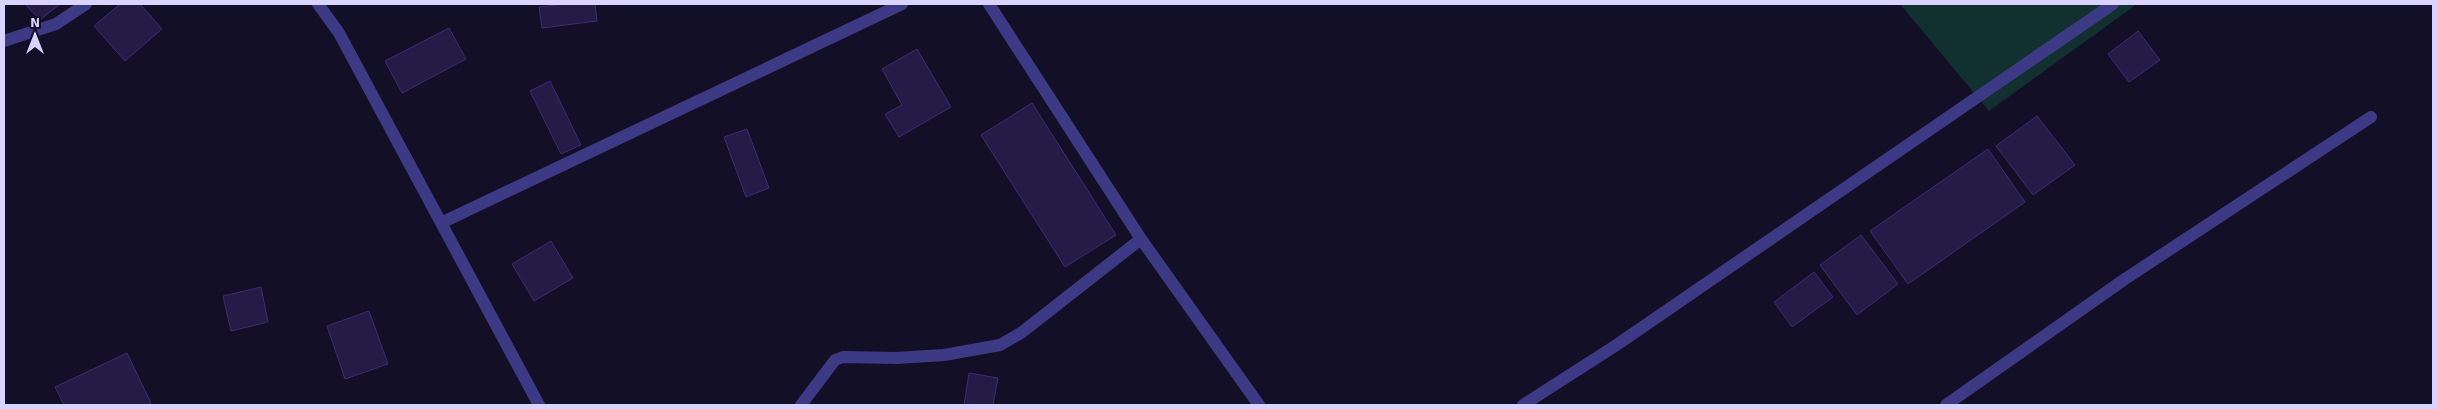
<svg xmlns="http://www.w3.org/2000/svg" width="2437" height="409" viewBox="0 0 2437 409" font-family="Signika,sans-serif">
<rect width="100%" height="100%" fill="#130f26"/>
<path fill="#12302f" d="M1900,4H2137L1989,111Z"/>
<path fill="#241b47" stroke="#3b2d73" d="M25,4H60L40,20Z
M120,4H140L162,29L125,61L94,26Z
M565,4H595L597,21L542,28L539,7Z
M449,28L466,59L402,93L385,61Z
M2138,31L2160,60L2129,82L2108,54Z
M917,49L951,107L899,137L885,114L902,105L882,69Z
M550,81L581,145L561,154L530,91Z
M1032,103L1116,235L1065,267L981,135Z
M2037,116L2075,165L2033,195L1996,146Z
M747,129L769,188L746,197L724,137Z
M1988,149L2025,202L1908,284L1870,231Z
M1861,235L1898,284L1857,315L1820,265Z
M551,241L573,278L534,301L512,264Z
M1814,272L1833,297L1792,327L1774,302Z
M261,287L268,322L231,331L223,296Z
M369,311L388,364L345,379L327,326Z
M127,353L151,403L147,405H64L55,387Z
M969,373L998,378L993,405H964Z"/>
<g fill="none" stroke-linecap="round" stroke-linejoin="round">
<path stroke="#3d3a85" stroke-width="12" d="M318,4L339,33L539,405
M989,4L1141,239L1259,405
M4,41L56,24L86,4
M441,223L902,4
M801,405L835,360L843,357L896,358L944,355L1000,345L1021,333L1141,239
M1523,405L1615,346L2113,4
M1946,405L2125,279L2371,117"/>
</g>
<rect width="2437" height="409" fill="none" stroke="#d9d4ff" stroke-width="10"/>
<g transform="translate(35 35)" stroke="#130f26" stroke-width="4" paint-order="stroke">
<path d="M0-4L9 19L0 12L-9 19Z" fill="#d9d4ff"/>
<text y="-8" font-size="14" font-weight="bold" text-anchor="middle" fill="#d9d4ff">N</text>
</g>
</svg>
